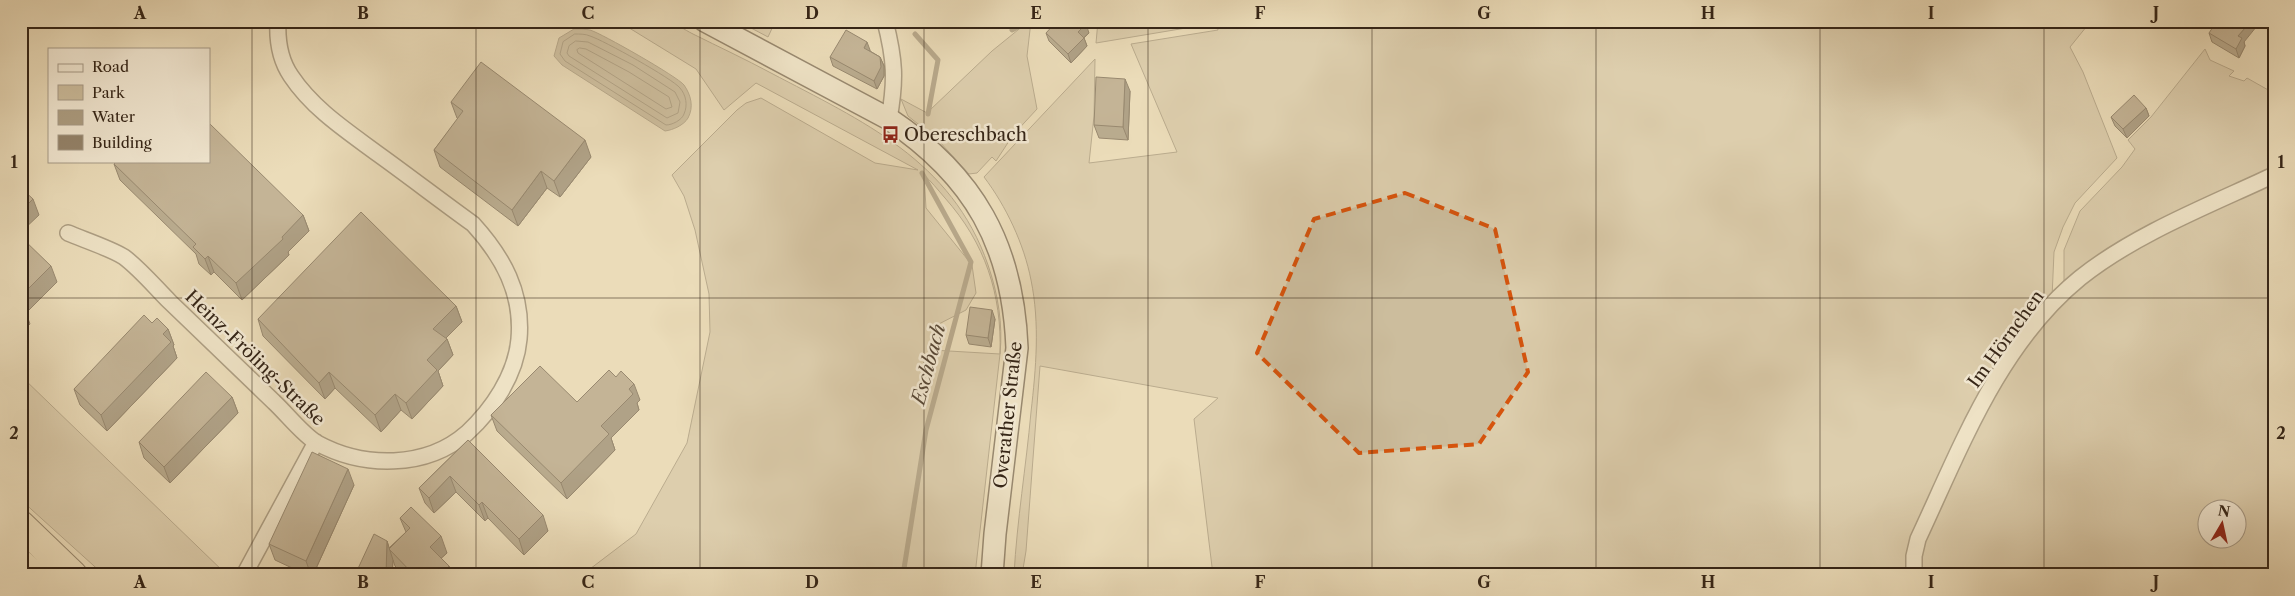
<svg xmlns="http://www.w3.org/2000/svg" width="2295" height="596" viewBox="0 0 2295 596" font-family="'Libre Caslon Text',serif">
<rect width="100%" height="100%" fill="#ebdcb9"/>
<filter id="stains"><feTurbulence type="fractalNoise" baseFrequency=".004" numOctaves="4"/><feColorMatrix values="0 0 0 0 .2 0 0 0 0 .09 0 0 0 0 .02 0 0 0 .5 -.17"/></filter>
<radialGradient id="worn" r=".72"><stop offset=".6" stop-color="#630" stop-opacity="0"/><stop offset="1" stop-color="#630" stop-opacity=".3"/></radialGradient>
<path fill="#ccbd9d" stroke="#80715a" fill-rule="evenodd" d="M602,21C620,21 649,18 666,21C675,23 685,30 693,34C719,47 745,59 771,73C862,121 952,160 988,265C998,294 1003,324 1000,354L975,575H582L636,534L687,443L710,332L709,294L695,230L684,196L672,175L737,110L746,103L761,98L875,163L918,170L756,83L724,110L696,69L626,26ZM924,175C931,181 938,190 945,198C985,243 1002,294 1000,354L932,350L935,326L966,310L976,293L972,265L926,208Z
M738,21H780L779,23L775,22L768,37Z
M1029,21H1031L1027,56L1037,109L1013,135L996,161L992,157L977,173L969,174L938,140L908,116L901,99L929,114L930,110L992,51Z
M1098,21H2091L2070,47L2083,72L2117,158L2075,203L2063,227L2054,252L2052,298L1997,368L1910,575H1213L1194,419L1218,398L1040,366L1026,551L1022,575H1014C1017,520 1026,467 1031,412C1036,368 1040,324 1031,280C1024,244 1006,206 984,177L1095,59L1094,116L1089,163L1177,152L1131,44L1218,30L1216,23L1096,43Z
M2205,49L2210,60L2234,71L2229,76L2244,81L2247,78L2270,91L2274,96V169L2064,287V250L2080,211L2122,167L2135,149L2128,140L2151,117Z
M2274,183V318L2267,323L2274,331V575H1919L1922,542L1984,409L2041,324L2082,284L2131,248ZM2208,508H2238V538H2208Z
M21,376L227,575H104L21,500Z"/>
<path fill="#ad9e82" stroke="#7d6e57" d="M574,29C579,29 585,29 590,30C601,33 678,77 684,85C691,95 694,107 688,118C684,125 673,130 665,131L562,65L554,56L559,38Z"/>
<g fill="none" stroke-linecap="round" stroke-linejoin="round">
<path stroke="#71624c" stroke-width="1" d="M575,34C580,34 586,34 590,36C603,40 673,79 680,88C686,95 688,105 684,114C682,120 672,125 666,125L565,61L560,54L563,42Z
M576,41L588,42L633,65L675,92L680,102L678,113L667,118L569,56L567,53L569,46Z
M580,48L586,49L629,72L669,97L672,107L666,109L578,53L577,50Z"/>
<path stroke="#7d6e57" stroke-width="5" d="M1012,30L1030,21
M915,34L938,60L928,114
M903,575L926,430L971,262L922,173"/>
<defs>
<path id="minor" d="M885,21C895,60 896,80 889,119
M68,233C82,239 112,249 124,257C140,269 155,287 170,302C204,335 239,368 274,402C286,413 303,435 317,443C363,468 426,469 467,433C492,410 516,375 519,339C523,293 503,257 473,224C441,201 410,177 378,154C347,131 313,109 291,76C280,60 277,40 278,21
M244,575L316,442
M1914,575V556L1918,539C1961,447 1999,344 2080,278C2135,234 2210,205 2274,175"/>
<path id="secondary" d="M705,21L889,119C974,176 1013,245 1017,348L995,534L992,575"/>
<path id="motorway" d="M21,525L73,575
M21,564L33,575"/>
</defs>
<use href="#minor" stroke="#625340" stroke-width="18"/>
<use href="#secondary" stroke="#352517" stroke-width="24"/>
<use href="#motorway" stroke="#352517" stroke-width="30"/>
<use href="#minor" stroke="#f2e8d2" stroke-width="15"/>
<use href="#secondary" stroke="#f2e8d2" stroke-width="21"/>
<use href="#motorway" stroke="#ebdcb9" stroke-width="28"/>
</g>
<path fill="#7f725c" stroke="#352517" d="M1046,33H1089L1084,38L1087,46L1071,63L1049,41Z
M2209,33L2244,42L2245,46L2239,58L2212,42Z
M870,50V51L880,57L884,66V76L877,89L833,66L830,57Z
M1130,91L1128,140L1099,138L1094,125Z
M451,102L591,157L560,197L547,188L518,226L440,167L434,150L458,119L457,118Z
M2146,108L2149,116L2127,138L2115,126L2111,117Z
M114,164L303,215L309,231L288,252L289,255L242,300L214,272L211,275L199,264L196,254L120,180Z
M456,306L462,322L446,338L447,339L453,355L438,371L443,386L412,419L401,410L381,432L335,388L325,399L263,336L258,319Z
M995,319L991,347L969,344L966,335Z
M152,323L168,329L174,345L173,346L177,358L107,431L80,405L74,389Z
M232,397L238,413L170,483L144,458L139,442Z
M640,400L637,403L639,410L611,438L615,450L567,499L497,431L491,415L577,402Z
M468,440L548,531L524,555L488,518L485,521L456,492L434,513L425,503L419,488Z
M354,485L313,575H307L275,560L269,544Z
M400,518L447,553L441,558L449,566L452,575H404L395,566L393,560L392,575H355L387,541L389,548L406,532Z"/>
<path fill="#685c4b" stroke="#352517" d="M2251,21H2261L2244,42L2245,46L2239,58L2236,49L2238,36Z
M1086,24L1089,33L1081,40L1078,32Z
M1084,38L1087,46L1071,63L1068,54Z
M867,42L870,50L867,56L864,48Z
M880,57L884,66V76L877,89L874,81Z
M1125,79L1130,91L1128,140L1123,127Z
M2146,108L2149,116L2127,138L2123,129Z
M585,140L591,157L560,197L554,181Z
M541,171L547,188L518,226L512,210Z
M33,199L39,215L21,232V211Z
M303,215L309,231L288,252L289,255L242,300L236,283Z
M208,256L214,272L211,275L205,259Z
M51,266L57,282L26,313L30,324L21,333V296Z
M456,306L462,322L439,345L433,329Z
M992,310L995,319L991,347L988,338Z
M168,329L174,345L173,346L177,358L107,431L101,415L163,334Z
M447,339L453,355L438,371L443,386L412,419L406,403L427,360Z
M329,372L335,388L325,399L319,383Z
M634,384L640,400L637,403L639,410L611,438L615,450L567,499L561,483L601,426L629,389Z
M395,394L401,410L381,432L375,415Z
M232,397L238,413L170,483L164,467Z
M348,469L354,485L313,575H311L306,561Z
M450,476L456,492L434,513L429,498Z
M482,502L488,518L485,521L479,505Z
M543,515L548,531L524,555L519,539Z
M441,536L447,553L436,563L430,547Z
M387,541L393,560L392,575H386Z
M449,566L452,575H441Z"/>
<path fill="#94846b" stroke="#352517" d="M1057,21H1083L1086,24L1078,32L1084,38L1068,54L1046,33Z
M2217,21H2251L2238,36L2242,38L2236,49L2209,33Z
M846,30L867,42L864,48L880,57L881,67L874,81L830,57Z
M481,62L585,140L554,181L541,171L512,210L434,150L463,111L451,102Z
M1096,77L1125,79L1123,127L1094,125Z
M2134,95L2146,108L2123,129L2111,117Z
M209,123L303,215L282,237L283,239L236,283L208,256L205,259L193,247L196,244L114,164L117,161H209Z
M21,188L33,199L21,211Z
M361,212L456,306L433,329L447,339L427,360L437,370L406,403L395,394L375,415L329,372L319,383L258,319Z
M21,237L51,266L21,296Z
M970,307L992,310L988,338L966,335Z
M144,315L152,323L157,318L168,329L163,334L171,342L101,415L74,389Z
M540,366L577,402L609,370L616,377L621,371L634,384L629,389L633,394L601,426L609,434L561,483L491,415Z
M206,372L232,397L164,467L139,442Z
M468,440L543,515L519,539L482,502L479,505L450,476L429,498L419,488Z
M312,452L348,469L306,561L269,544Z
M411,507L441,536L430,547L449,566L441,575H414L389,549L410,528L400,518Z
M374,534L387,541L386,575H355Z
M465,568L471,575H458Z"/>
<path d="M0 0H2295V596H0ZM1405,193L1495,229L1528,372L1479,444L1359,453L1257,353L1314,219Z" fill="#ebdcb9" fill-opacity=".55" fill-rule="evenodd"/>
<path fill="none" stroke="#d6540d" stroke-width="4" stroke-dasharray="10 6" stroke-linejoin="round" d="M1405,193L1495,229L1528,372L1479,444L1359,453L1257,353L1314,219Z"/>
<path fill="none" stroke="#352517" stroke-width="1" stroke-opacity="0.55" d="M252,21V575M476,21V575M700,21V575M924,21V575M1148,21V575M1372,21V575M1596,21V575M1820,21V575M2044,21V575M21,298H2274"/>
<defs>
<symbol id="bus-bare" viewBox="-9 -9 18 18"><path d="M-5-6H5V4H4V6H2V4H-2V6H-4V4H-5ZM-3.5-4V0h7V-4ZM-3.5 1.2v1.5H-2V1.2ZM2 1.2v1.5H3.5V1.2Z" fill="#8f2418" stroke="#f2e8d2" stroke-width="2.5" paint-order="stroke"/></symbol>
</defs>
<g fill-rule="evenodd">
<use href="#bus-bare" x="878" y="122" width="25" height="25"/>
</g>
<g text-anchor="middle" stroke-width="5" stroke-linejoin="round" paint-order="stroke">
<g font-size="18" fill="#352517" stroke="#f2e8d2" text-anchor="start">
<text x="904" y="141">Obereschbach</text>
</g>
<g font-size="18" fill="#352517" stroke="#f2e8d2">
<text transform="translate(2006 339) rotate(-54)" y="6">Im Hörnchen</text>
<text transform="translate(255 358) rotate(44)" y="6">Heinz-Fröling-Straße</text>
<text transform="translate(1008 415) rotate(-84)" y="6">Overather Straße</text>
</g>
<g font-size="19" font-style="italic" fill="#594937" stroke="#f2e8d2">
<text transform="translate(928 364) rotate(-75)" y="7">Eschbach</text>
</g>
</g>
<rect width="2295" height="596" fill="none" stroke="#ebdcb9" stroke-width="55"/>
<rect x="48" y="48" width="162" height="115" fill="#f2e8d2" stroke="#a69a87"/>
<rect x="58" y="64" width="25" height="8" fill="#f2e8d2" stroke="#a69a87"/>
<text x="92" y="72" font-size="15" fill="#352517">Road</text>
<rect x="58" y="85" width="25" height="15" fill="#ccbd9d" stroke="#a69a87"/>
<text x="92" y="98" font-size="15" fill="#352517">Park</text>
<rect x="58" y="110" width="25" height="15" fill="#ad9e82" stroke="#a69a87"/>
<text x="92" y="122" font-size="15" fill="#352517">Water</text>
<rect x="58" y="135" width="25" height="15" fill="#94846b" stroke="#a69a87"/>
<text x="92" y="148" font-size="15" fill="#352517">Building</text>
<g transform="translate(2222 524) rotate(9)"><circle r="24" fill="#f2e8d2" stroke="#a69a87"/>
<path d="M0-4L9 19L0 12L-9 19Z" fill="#8f2418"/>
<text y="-8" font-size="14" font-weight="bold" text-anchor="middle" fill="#352517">N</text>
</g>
<rect x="28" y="28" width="2240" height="540" fill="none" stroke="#352517" stroke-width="2"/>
<g font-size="16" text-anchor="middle" font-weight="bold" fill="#352517">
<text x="140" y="19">A</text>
<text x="363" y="19">B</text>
<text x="588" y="19">C</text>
<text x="812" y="19">D</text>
<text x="1036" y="19">E</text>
<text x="1260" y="19">F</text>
<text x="1484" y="19">G</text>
<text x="1708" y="19">H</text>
<text x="1931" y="19">I</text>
<text x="2156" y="19">J</text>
<text x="14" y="168">1</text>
<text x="2281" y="168">1</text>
<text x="14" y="439">2</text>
<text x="2281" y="439">2</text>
<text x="140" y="588">A</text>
<text x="363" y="588">B</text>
<text x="588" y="588">C</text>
<text x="812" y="588">D</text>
<text x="1036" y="588">E</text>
<text x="1260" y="588">F</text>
<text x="1484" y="588">G</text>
<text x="1708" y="588">H</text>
<text x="1931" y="588">I</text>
<text x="2156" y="588">J</text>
</g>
<rect width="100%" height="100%" filter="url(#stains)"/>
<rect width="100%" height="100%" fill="url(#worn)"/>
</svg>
